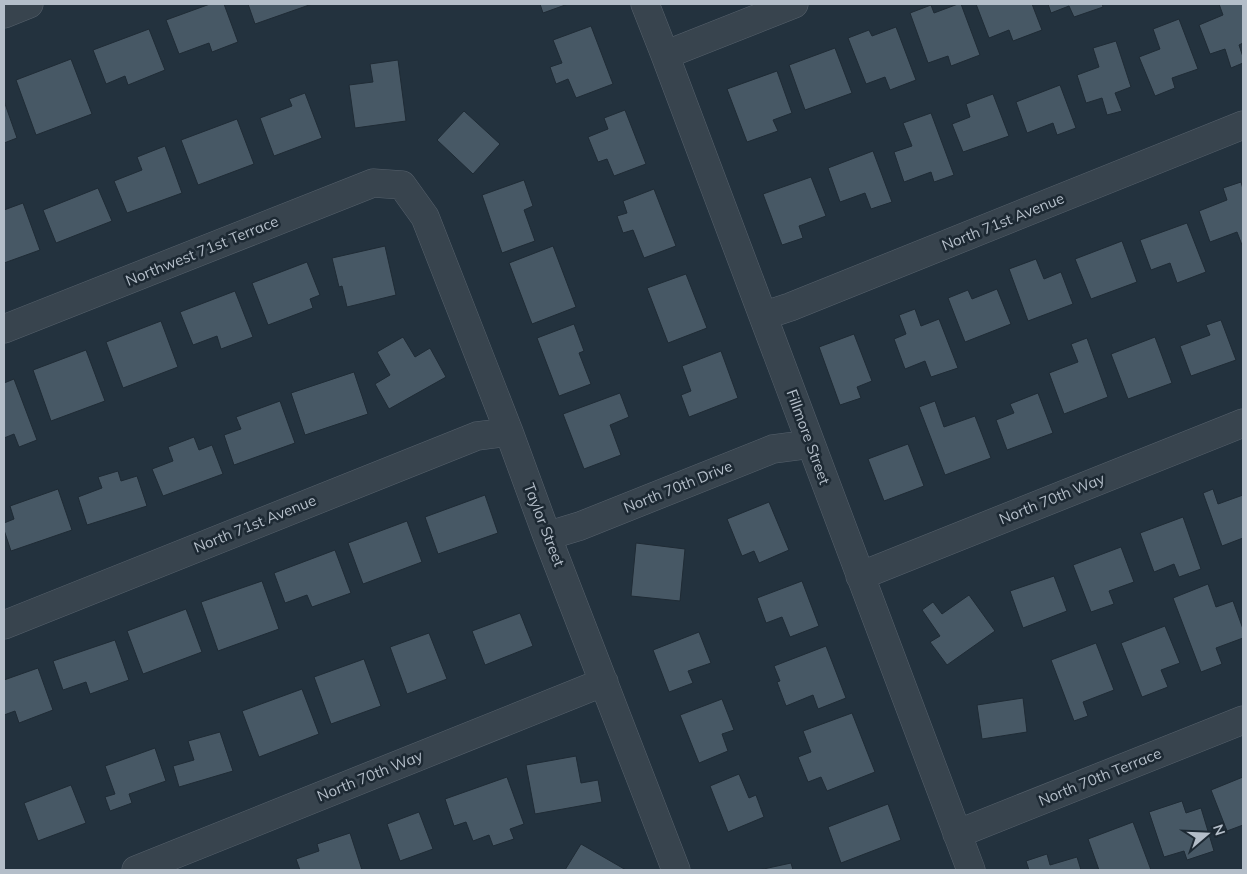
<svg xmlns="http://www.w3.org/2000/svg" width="1247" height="874" viewBox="0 0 1247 874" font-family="Mulish,sans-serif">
<rect width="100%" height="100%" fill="#23323e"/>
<path fill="#475865" stroke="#1f2b35" d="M210,4H224L238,42L212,52L209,43L179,54L166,20Z
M248,4H312L255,24Z
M540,4H568L543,13Z
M958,4H961L980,55L951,66L948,56L928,63L910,13L931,5L934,13Z
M976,4H1032L1042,30L1013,41L1009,30L989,38Z
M1048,4H1102L1103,7L1074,17L1069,6L1051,13Z
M1219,4H1243V43L1239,45L1243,57V63L1231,68L1225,49L1210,54L1199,25L1223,15Z
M1179,19L1198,69L1172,78L1175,88L1155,96L1139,57L1160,49L1153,29Z
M591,26L613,84L576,98L568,79L556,84L550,67L562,63L553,40Z
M896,27L916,80L890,90L885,77L866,84L848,38L869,30L872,36Z
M149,29L165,70L128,85L125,76L106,84L93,50Z
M1116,41L1131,87L1115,93L1122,111L1107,115L1102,98L1086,103L1077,75L1099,67L1093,48Z
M835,48L852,93L805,110L789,65Z
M71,59L92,114L36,135L16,80Z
M398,60L406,121L355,128L349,85L373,82L370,64Z
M777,71L792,113L773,120L778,131L747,142L727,89Z
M1060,85L1076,128L1057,135L1053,123L1027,133L1016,102Z
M305,93L322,138L274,156L260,118L292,106L289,99Z
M993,94L1009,136L963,152L952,124L970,117L966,104Z
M4,101L17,138L4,143Z
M625,110L646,164L614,176L607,159L598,162L588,137L608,129L604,118Z
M464,111L500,144L473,174L437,140Z
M931,113L954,175L934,182L931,172L904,182L894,152L912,146L903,123Z
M237,119L254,164L198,185L181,140Z
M165,146L182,193L127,213L114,181L142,170L137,157Z
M873,151L892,202L871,209L865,193L840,202L828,168Z
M811,177L826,216L799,226L803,238L782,245L763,194Z
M524,180L533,206L524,210L535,241L502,253L482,195Z
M1241,182L1243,189V244L1242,245L1237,232L1210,242L1199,211L1227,200L1223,188Z
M98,188L112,221L56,243L43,210Z
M654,189L676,246L644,258L633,230L623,233L617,216L627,213L623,201Z
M23,203L40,250L4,263V210Z
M1187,223L1206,272L1177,283L1170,263L1151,270L1140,240Z
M1122,241L1137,282L1091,299L1075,259Z
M385,246L396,295L347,307L342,286L339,287L332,258Z
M553,246L576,307L532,324L509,263Z
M1036,259L1044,279L1061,272L1073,304L1028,321L1009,269Z
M307,262L320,295L310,299L313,308L268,325L252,283Z
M686,274L707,328L668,343L647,288Z
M997,289L1011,324L965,342L948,298L968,290L972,299Z
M235,291L253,337L221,349L217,336L193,345L180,312Z
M915,309L921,326L939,319L958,368L931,377L925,361L905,369L894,339L906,334L899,315Z
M1221,320L1236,360L1191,376L1180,346L1210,335L1206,325Z
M161,321L178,367L123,388L106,342Z
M574,324L584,351L579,353L591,384L559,396L537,338Z
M854,334L872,381L857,387L861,398L840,405L819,347Z
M403,337L415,357L430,348L446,377L389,409L375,384L390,375L377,352Z
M1155,337L1172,383L1128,399L1111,354Z
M1087,338L1108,397L1064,414L1049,373L1078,362L1071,344Z
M86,350L105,401L51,421L33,370Z
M721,351L738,398L689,417L681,395L691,391L682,366Z
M354,372L368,414L305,435L291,393Z
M14,379L37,440L19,447L14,434L4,438V383Z
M620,393L629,417L610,425L621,455L584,469L563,414Z
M1038,393L1053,433L1007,450L996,420L1014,413L1010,404Z
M280,401L295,443L234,465L224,435L241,429L236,417Z
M935,401L944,427L975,416L991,458L945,475L919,407Z
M194,437L199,450L212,445L223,474L163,496L152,469L173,461L168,447Z
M908,444L924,486L884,501L868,459Z
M118,471L121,481L137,476L147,506L87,525L78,497L102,488L98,477Z
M58,489L72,530L11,551L4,530V523L14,519L10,506Z
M1213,489L1218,504L1243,495V538L1222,546L1203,493Z
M485,495L498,533L438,554L425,517Z
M769,502L789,550L759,563L754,551L742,556L727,519Z
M1183,517L1201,569L1179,577L1174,564L1154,572L1140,533Z
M407,521L422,562L363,584L348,543Z
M636,543L685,549L680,601L631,596Z
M1121,547L1134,582L1109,591L1114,604L1091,612L1073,565Z
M335,550L351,593L312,607L307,595L285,603L274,573Z
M1054,576L1067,611L1023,628L1010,591Z
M262,581L279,629L218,651L201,602Z
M802,581L819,626L790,637L782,617L766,623L757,598Z
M1208,584L1216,607L1233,601L1243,629V638L1216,648L1222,664L1201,672L1173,598Z
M969,595L995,631L947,665L930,642L940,636L922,610L933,602L942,614Z
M186,609L202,652L143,674L127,631Z
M520,613L533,646L485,665L472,631Z
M1165,626L1180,663L1161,670L1168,687L1142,697L1121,643Z
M699,632L711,663L688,671L693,683L669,692L653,650Z
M429,633L447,679L407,694L390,647Z
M115,640L129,680L90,694L86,682L63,690L53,661Z
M1096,643L1114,690L1083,702L1088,716L1074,721L1051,660Z
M826,646L846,698L818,709L813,695L786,706L777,682L780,681L774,666Z
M364,659L381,706L331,724L314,677Z
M38,668L53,710L19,723L15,711L4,715V680Z
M302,689L319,734L259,757L242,711Z
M1023,698L1027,732L982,739L977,705Z
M722,699L734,730L722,734L728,751L699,763L680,715Z
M852,713L875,772L827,791L821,777L808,782L798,757L811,752L803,731Z
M220,732L233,771L179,787L173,766L194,760L188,741Z
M155,748L166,781L129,794L132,803L110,811L105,797L115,794L105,766Z
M576,756L581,783L598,780L602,802L535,814L526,765Z
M739,774L749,798L756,795L764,817L728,832L710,786Z
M507,777L524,824L510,829L514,839L493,846L489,835L473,841L466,822L454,826L445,799Z
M1243,777V825L1227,831L1211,790Z
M71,785L86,823L38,841L24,803Z
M1182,801L1186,813L1201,808L1214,851L1187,860L1184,851L1164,857L1149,812Z
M888,804L901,840L841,863L828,827Z
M419,812L433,849L400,861L387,824Z
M1133,822L1151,870H1099L1088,839Z
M350,833L362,870H300L296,859L319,851L317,844Z
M581,844L626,870H565Z
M1047,854L1050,865L1077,857L1081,870H1029L1026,861Z
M791,863L793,870H759Z"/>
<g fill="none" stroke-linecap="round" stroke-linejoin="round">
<defs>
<path id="minor" d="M645,4L665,55L971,870
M4,14L29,4
M665,55L794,4
M763,316L790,307L1243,125
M4,329L373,183L402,185L425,217L509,432L547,536L676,870
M547,536L580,526L773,449L811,444
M860,576L1243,423
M4,625L477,436L509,432
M957,834L1243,720
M136,870L604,682"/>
</defs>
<use href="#minor" stroke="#56616c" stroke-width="29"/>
<use href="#minor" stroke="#38444e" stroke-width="28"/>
</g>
<g text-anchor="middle" stroke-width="5" stroke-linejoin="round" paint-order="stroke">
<g font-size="15" fill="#b4bec9" stroke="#1d2933">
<text transform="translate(1003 222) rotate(-22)" y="5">North 71st Avenue</text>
<text transform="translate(202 251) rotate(-22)" y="5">Northwest 71st Terrace</text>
<text transform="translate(808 437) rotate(70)" y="5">Fillmore Street</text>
<text transform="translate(678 487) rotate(-22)" y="5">North 70th Drive</text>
<text transform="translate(1052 499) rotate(-22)" y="5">North 70th Way</text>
<text transform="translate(255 524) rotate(-22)" y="5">North 71st Avenue</text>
<text transform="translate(544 525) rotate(69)" y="5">Taylor Street</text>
<text transform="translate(370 776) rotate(-22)" y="5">North 70th Way</text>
<text transform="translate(1100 777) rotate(-22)" y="5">North 70th Terrace</text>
</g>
</g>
<rect width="1247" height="874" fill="none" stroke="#b4bec9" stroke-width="10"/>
<g transform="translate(1207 834) rotate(71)" stroke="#1d2933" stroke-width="4" paint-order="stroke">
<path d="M0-4L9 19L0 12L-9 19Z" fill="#b4bec9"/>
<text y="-8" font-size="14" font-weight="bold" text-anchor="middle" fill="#b4bec9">N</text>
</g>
</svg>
